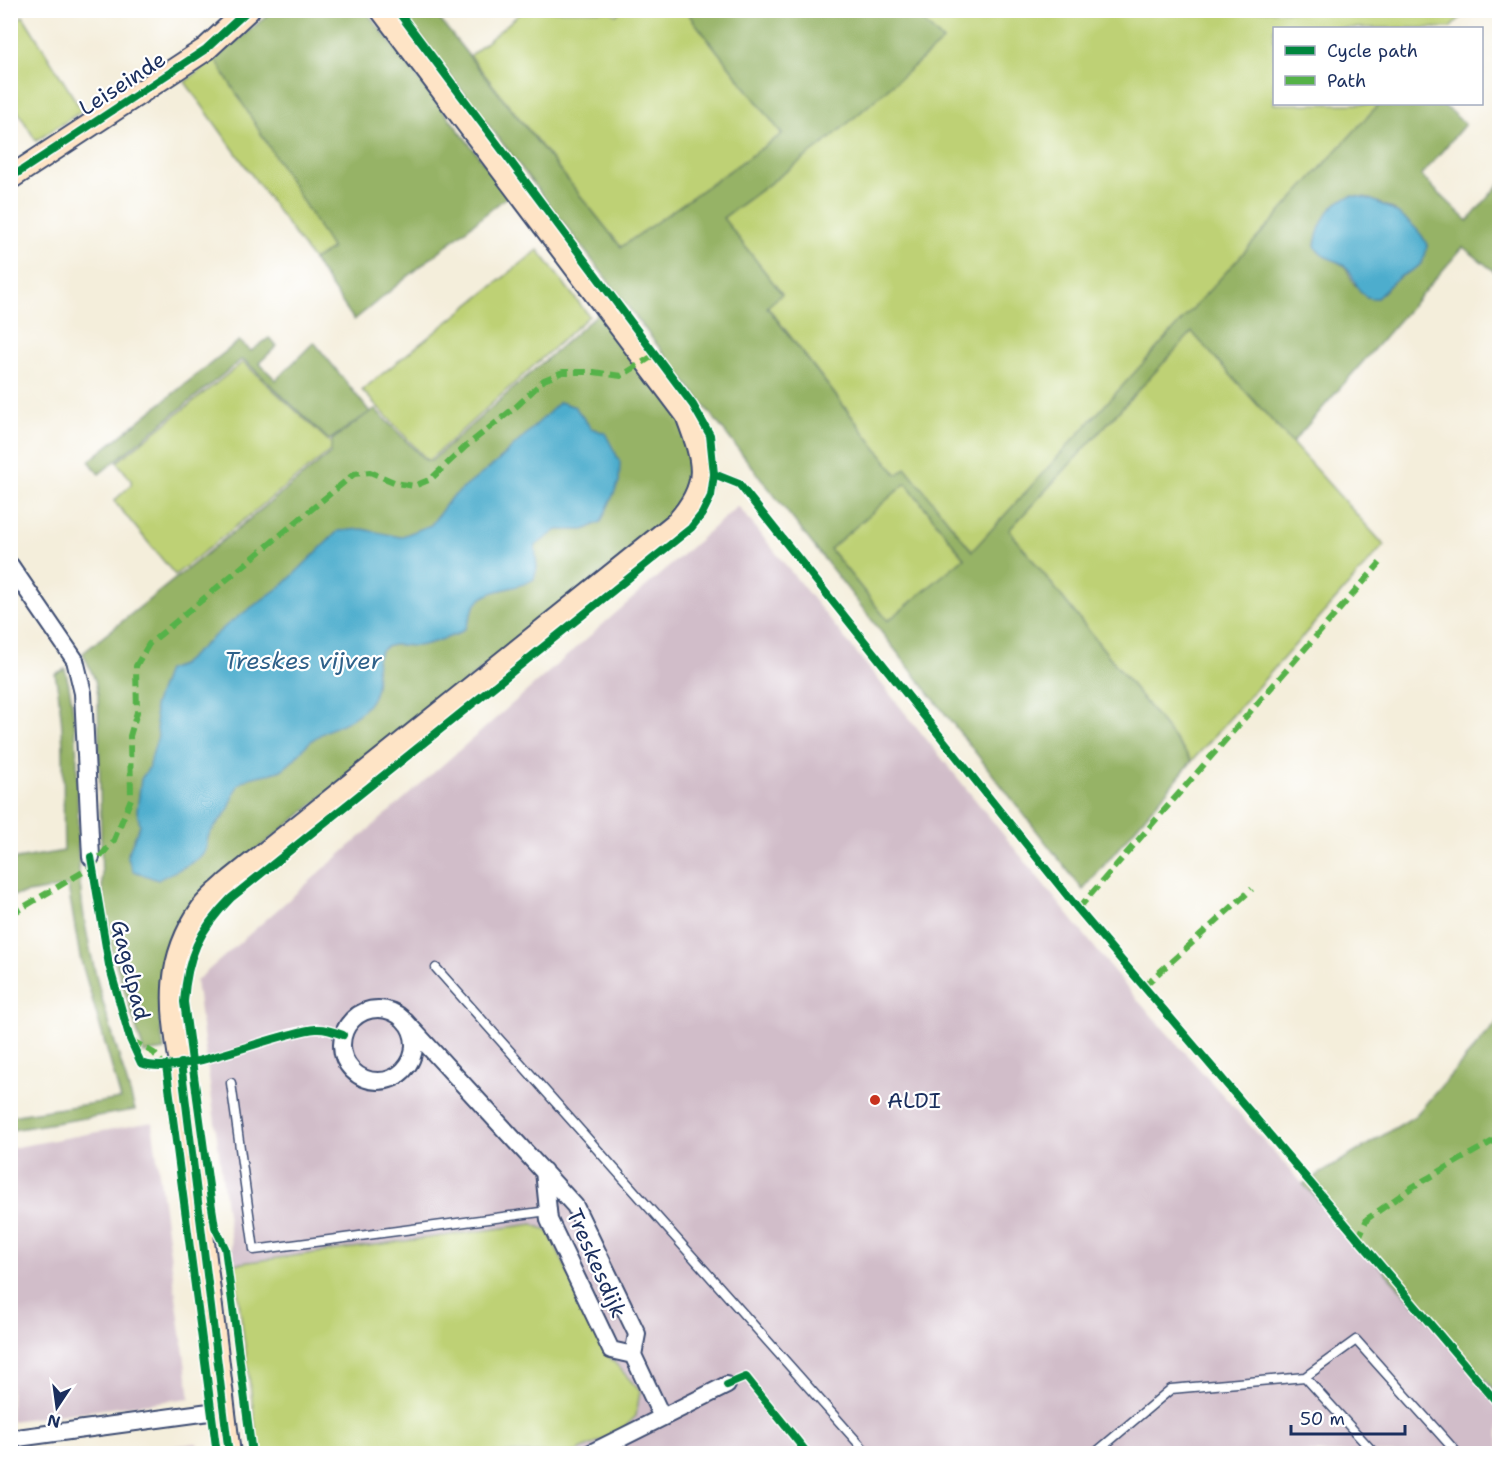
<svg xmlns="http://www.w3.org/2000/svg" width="1510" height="1464" viewBox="0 0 1510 1464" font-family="'Shantell Sans',sans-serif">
<rect width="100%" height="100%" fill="#fff"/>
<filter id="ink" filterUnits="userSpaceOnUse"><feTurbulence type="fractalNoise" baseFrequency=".0167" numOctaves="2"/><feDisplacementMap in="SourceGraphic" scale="12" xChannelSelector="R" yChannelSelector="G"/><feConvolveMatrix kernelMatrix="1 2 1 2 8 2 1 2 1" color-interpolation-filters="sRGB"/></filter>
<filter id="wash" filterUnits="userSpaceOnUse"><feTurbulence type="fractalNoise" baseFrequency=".008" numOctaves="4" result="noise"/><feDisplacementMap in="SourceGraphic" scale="24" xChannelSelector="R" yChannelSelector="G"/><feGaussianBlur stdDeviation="1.35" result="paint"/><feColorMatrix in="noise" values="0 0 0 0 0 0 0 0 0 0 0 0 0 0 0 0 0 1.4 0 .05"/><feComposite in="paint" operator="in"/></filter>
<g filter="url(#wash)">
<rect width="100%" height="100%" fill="#f4eedb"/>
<path fill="#d1bdc9" d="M738,506L1133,995L1303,1184L1499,1395V1453H259L196,981Z
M152,1122L190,1398L11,1421V1148Z
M197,1443L199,1453H117Z"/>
<path fill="#bed174" stroke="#6c8069" stroke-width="1.5" d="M523,11H611L616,15L621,11H686L782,134L621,247L470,56Z
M913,11H1467L1450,28H1274V104H1379L973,552L906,469L897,475L767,306L782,294L723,218L826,142L943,41Z
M23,16L82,111L36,141L11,100V23Z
M215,58L333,249L313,260L185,82Z
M538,250L589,316L428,461L362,390Z
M1192,332L1384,545L1192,761L1009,530Z
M243,362L335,447L175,575L114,501L131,485V480L117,462Z
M906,483L964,558L888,621L830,549Z
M533,1224L549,1232L607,1354L640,1391L636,1416L621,1431L574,1453H259L234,1264Z"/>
<path fill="#96b366" stroke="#587162" stroke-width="1.5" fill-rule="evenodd" d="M273,11H366L509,195L354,320L313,260L332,249L215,59Z
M401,11H433L621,247L782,134L686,11H913L943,41L826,142L723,218L782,294L767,307L897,475L906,468L972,551L1379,104H1442L1465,124L1421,176L1468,221L1499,184V275L1463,247L1292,443L1192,332L1009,530L1192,761L1083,890L681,376ZM1365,197L1393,209L1427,245L1421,264L1395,280L1377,298L1354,284L1345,266L1318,251ZM906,483L964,558L888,621L830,549Z
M602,310L712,457L709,487L204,892C160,949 152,979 164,1050L144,1053L111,947L102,886L98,695L95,680L83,653L330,454L332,440L370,412L329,440L245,361L241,360L99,474L89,461L239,341L251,351L269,338L277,346L259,363L276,380L314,342L370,412L375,409L425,460L431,461Z
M65,669C84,739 74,812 80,883C86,961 114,1036 135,1110L11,1130V1116L121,1099L80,957L68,886L11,896V860L64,851C62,792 67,731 55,674Z
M1499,1020V1395L1303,1184L1415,1116Z"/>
<path fill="#4eadcd" stroke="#346e96" stroke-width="1.5" d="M1352,196C1377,197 1417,221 1427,245C1424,273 1411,267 1394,281C1388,286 1383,293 1377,298C1354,300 1357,275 1345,266C1335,258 1320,259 1315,245C1319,223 1330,201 1352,196Z
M560,402L575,407L591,428L605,433L620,462L619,482L601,522L584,530H557L535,546L537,568L534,579C518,590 494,587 480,600C467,610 473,629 455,635C443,639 428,645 416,646C404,646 390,641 381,651C369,666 387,685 364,709C349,725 326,727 310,742C299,751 295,762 281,770C269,776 253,774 242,782C233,788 233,801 228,810C223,818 214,826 209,835C206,840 208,847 204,852C196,864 171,872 158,880L133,871L127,856L140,825L137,811L141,779L148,769L158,736L154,706L167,670L181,665L228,624L284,584L338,531L362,529L400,537L431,525L450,499L498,461Z"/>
</g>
<g filter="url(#ink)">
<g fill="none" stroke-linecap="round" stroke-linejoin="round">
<defs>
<path id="lane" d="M436,968L868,1454
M231,1083L254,1250L548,1211
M1305,1377L1356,1340L1458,1454
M1094,1454L1171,1389L1305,1377L1375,1454"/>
<path id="street" d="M10,565L75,660L83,693L91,857
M342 1045a36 36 0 1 1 72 0a36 36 0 1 1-72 0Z
M405,1021L575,1206L637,1334L633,1355L662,1417
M544,1171L549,1220L611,1350L633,1355
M10,1439L224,1410
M589,1454L727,1385"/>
<path id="secondary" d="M10,178L206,49L248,10
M229,1454L181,1063C171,1006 166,960 202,909C209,899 222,889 232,880L677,523C713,483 704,461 687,415L382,10"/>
</defs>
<use href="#lane" stroke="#3c4c71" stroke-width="11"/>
<use href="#street" stroke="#3c4c71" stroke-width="20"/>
<use href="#secondary" stroke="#3c4c71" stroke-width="26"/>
<use href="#lane" stroke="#fff" stroke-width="8"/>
<use href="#street" stroke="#fff" stroke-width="16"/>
<use href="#secondary" stroke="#fee4c6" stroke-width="22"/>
<path stroke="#55b248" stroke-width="6" stroke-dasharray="12 6" stroke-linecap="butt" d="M1078,909L1380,563
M10,915L93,866L114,840L131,799L130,736L137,712L136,666L149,644L354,474L370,472L396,483L414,486L431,479L465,447L517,406L544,380L563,372H594L621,376L656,354
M1144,986L1252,889
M131,1040L154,1053L164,1065
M1358,1240L1367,1219L1414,1186L1500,1137"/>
<defs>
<path id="cycleway" d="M10,178L206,49L248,10
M714,474L739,484L1078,909L1500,1406
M91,857L109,965L130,1039L141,1063C181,1078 272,1033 316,1029C325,1028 335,1032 343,1035
M181,1063L229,1454
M166,1065L217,1454
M727,1385L746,1377L808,1454
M252,1454L225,1248L215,1227L211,1201L184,1002C187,957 199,930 231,898L691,528L702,514L711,496L714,474L710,435L693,405L397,10"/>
</defs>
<use href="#cycleway" stroke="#fff" stroke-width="11"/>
<use href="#cycleway" stroke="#00873e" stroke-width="8"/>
</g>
</g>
<circle fill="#c8321e" stroke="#fff" stroke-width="2" cx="875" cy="1100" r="6"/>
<g text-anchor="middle" stroke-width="4.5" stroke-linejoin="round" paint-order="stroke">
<g font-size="22" fill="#1b2f5e" stroke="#fff">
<text transform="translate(122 83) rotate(-33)" y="8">Leiseinde</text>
<text transform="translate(131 970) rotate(76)" y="8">Gagelpad</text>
<text transform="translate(597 1263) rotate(66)" y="8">Treskesdijk</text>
</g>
<g font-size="22" fill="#1b2f5e" stroke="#fff" text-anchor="start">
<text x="887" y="1108">ALDI</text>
</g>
<g font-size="24" font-style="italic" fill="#2f618a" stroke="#fff">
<text x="303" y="669">Treskes vijver</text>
</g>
</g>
<rect width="1510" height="1464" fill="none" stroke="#fff" stroke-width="36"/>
<rect x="1273" y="27" width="210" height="78" fill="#ffffff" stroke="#a4acbf" stroke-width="1.5"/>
<rect x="1285" y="46" width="30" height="9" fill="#00873e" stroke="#a4acbf" stroke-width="1.5"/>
<text x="1327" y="57" font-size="18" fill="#1b2f5e">Cycle path</text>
<rect x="1285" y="76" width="30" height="9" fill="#55b248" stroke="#a4acbf" stroke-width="1.5"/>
<text x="1327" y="87" font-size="18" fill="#1b2f5e">Path</text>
<g transform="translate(57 1407) rotate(193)" stroke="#ffffff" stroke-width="4.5" paint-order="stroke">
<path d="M0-4.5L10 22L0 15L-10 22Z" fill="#1b2f5e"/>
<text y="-9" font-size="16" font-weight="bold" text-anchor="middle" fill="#1b2f5e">N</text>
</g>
<path d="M1291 1425v9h114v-9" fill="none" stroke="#1b2f5e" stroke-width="3"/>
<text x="1300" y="1425" font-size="18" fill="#1b2f5e" stroke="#ffffff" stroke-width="4.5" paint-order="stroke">50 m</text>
</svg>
